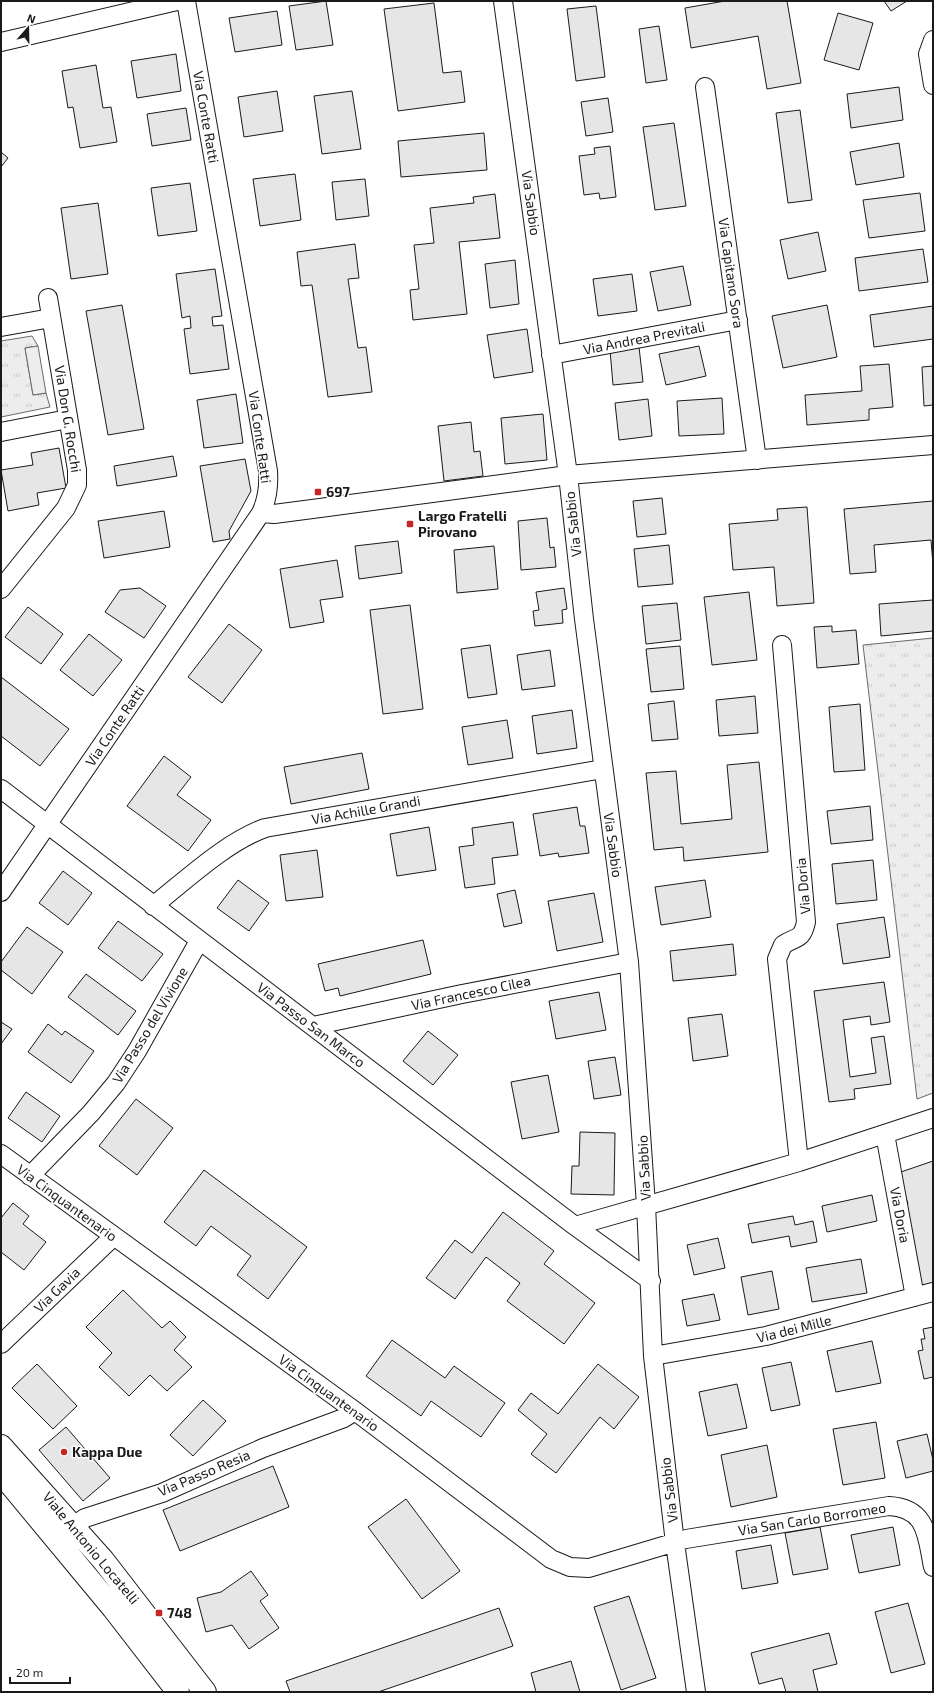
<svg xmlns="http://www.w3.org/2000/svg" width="934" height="1693" viewBox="0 0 934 1693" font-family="'Exo 2',sans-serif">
<defs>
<pattern id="grass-tufts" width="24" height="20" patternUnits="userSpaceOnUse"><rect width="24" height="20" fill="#ededed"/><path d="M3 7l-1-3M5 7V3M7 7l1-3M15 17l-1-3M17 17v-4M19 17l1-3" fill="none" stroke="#cbcbcb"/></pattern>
</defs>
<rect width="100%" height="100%" fill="#fff"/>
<path fill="url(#grass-tufts)" stroke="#6a6a6a" d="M32,336L38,346L25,348L33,395L46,393L50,407L1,417V341Z
M933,638V1093L917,1099L863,645Z"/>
<path fill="#ededed" stroke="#6a6a6a" d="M38,346L46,393L33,395L25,348Z"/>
<path fill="#e6e6e6" stroke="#1a1a1a" d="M326,1L333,45L296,50L289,6Z
M725,1H787L801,83L767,89L758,36L691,48L685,8Z
M884,1H907L891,11Z
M434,3L443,73L461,71L465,102L398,111L384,9Z
M596,6L605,77L576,81L567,9Z
M277,11L282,45L235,52L229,18Z
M838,13L873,23L859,70L824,60Z
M659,26L667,80L646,83L639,29Z
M176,54L181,91L137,98L131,61Z
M96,65L103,108L111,107L117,142L80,148L73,107L68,108L62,71Z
M899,87L903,120L851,128L847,94Z
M277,91L283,131L244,137L238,97Z
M352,91L361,149L322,154L314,96Z
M608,98L613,132L586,136L581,102Z
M186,108L191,140L152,146L147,114Z
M800,110L812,200L788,203L776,113Z
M674,123L686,206L655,210L643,127Z
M484,133L487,170L401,177L398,141Z
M899,143L904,177L856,185L850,152Z
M610,146L616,197L600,199L599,193L584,195L579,156L595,154L594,148Z
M1,152L8,158L1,167Z
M295,174L301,220L260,226L253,179Z
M365,179L369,216L336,220L332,182Z
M190,183L197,231L158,236L151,188Z
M920,193L925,231L869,238L863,200Z
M495,194L500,238L459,242L467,314L413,320L410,290L419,289L414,245L434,243L430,208L474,203L473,197Z
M98,203L108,274L71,279L61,208Z
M818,232L826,271L788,279L780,240Z
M355,244L359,278L348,279L358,348L366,347L372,392L328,397L312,285L301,286L297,252Z
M923,249L928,282L859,291L855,258Z
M515,260L519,304L490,308L485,264Z
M683,266L691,305L658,311L650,272Z
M215,269L222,316L212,317L213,326L223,325L229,369L190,374L184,329L191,328L190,316L182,318L176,274Z
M632,274L637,311L598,316L593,279Z
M122,305L144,429L108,435L86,311Z
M827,305L837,357L783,368L772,316Z
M933,306V339L874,347L870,315Z
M527,329L533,372L494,378L487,335Z
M699,346L706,376L666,385L659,354Z
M639,347L643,382L613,385L610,350Z
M889,364L893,407L869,409V420L807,425L805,395L862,391L860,366Z
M933,366V405L924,406L922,367Z
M236,394L243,443L204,448L197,400Z
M722,398L724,434L679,436L677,401Z
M648,399L652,436L619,440L615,403Z
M543,414L547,460L505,464L501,418Z
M471,422L474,452L480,451L483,476L444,481L438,426Z
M59,448L66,488L37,493L39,505L8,511L1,470L33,465L31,453Z
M173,456L177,476L117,486L114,466Z
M245,459L251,491L229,531L230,539L213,542L200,466Z
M662,498L666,534L637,537L633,501Z
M933,501V565L931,540L874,545L876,572L850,574L844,509Z
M807,507L814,603L777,606L774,567L733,570L729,524L778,520L777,509Z
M164,511L170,547L104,558L98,521Z
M547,518L550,548L554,547L556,567L521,570L518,521Z
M398,541L402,573L359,579L355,546Z
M669,545L673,584L638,587L634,549Z
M494,546L498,589L457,593L454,550Z
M337,560L343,597L320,600L324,622L290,628L280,569Z
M140,588L166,606L144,638L105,612L120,590Z
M564,588L567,609L562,610L563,623L535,626L533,611L539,610L536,592Z
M749,592L757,660L712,665L704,597Z
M933,600V631L881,636L879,604Z
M677,603L681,640L646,644L642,606Z
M410,605L423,709L383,714L370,610Z
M28,607L63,634L41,664L5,637Z
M229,624L262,650L222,703L188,677Z
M832,626V632L856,630L859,664L817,668L814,627Z
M89,634L122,660L93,696L60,670Z
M490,645L497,694L468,698L461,649Z
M680,646L684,689L651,692L646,649Z
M550,650L555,686L522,690L517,655Z
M1,677L69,729L40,766L1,736Z
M755,696L758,733L719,736L716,700Z
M674,701L678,739L652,741L648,704Z
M860,704L865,770L834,772L829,707Z
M572,710L577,748L537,754L532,716Z
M507,720L513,758L468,765L462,727Z
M362,753L369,789L291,804L284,767Z
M164,756L191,777L177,795L211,820L188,851L127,806Z
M759,762L768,852L684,861L683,847L654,850L646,773L676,771L681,824L732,819L727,765Z
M870,806L873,840L831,844L827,811Z
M577,807L580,826H585L589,853L559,857L558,853L540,856L533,814Z
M513,822L518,855L492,858L495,884L465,888L459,847L474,845L472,828Z
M429,827L436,870L397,876L390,834Z
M317,850L323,897L286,901L280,855Z
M873,860L877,900L836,904L832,864Z
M63,871L92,893L68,925L39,903Z
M238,880L269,903L249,931L217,908Z
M705,880L711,917L661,925L655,887Z
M515,890L522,923L504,927L497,894Z
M594,893L603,942L557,951L548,901Z
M884,917L890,957L843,964L837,924Z
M118,921L163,954L142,981L98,948Z
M27,927L63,952L32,994L1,970V962Z
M423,940L431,974L340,996L338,988L325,991L318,964Z
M733,944L736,975L673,981L670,951Z
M86,974L136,1011L118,1035L68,997Z
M884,982L890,1022L871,1025L870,1016L843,1020L850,1077L876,1073L871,1038L884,1036L891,1084L854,1089L855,1099L829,1102L814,991Z
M599,992L606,1030L556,1039L549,1001Z
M722,1014L728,1056L693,1061L688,1018Z
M1,1022L12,1029L1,1044Z
M48,1024L62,1035L65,1031L94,1051L71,1083L28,1052Z
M428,1031L458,1055L433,1085L403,1061Z
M615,1057L621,1095L594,1099L588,1061Z
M548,1075L559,1132L522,1139L511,1082Z
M26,1092L60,1116L42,1142L8,1118Z
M136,1099L173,1128L137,1175L99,1146Z
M580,1132L615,1133L614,1195L571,1194L572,1166H579Z
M933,1161V1289L923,1293L908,1232L912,1231L904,1206L908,1204L898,1173Z
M204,1170L307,1247L268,1299L237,1275L251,1256L211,1226L196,1246L164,1222Z
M872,1195L877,1221L827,1232L822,1206Z
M13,1203L29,1216L23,1224L46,1242L24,1270L1,1252V1218Z
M503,1212L554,1251L544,1264L595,1303L564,1344L507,1301L520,1283L486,1257L455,1299L426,1278L455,1240L472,1253Z
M793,1216L795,1225L813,1221L817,1242L791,1247L789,1236L752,1243L748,1224Z
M718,1238L725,1268L694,1275L687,1245Z
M861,1259L867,1293L812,1302L806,1268Z
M772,1271L779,1309L748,1315L741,1277Z
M123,1290L162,1328L170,1321L186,1337L174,1350L192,1367L167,1391L150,1375L129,1396L99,1367L112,1353L86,1327Z
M714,1294L720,1320L687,1326L682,1300Z
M933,1327V1377L924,1379L918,1351L923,1350L921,1339H925L923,1329Z
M392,1340L445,1378L454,1366L505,1403L481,1437L431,1401L421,1416L366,1376Z
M872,1341L881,1383L836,1392L827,1351Z
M791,1362L800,1405L771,1411L762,1368Z
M37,1364L77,1406L53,1429L12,1388Z
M598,1364L639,1397L614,1429L600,1417L556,1473L531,1454L547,1434L518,1410L531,1393L558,1414Z
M737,1384L747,1428L708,1436L699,1392Z
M203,1400L226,1421L193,1456L170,1435Z
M876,1422L885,1478L843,1485L833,1429Z
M66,1427L110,1478L83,1501L39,1450Z
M927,1434L933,1460V1471L906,1478L897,1441Z
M767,1445L777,1497L731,1507L721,1455Z
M273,1466L289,1507L180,1551L163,1510Z
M406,1499L460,1571L422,1599L368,1527Z
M820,1527L828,1569L793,1575L785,1533Z
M893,1527L900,1565L859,1573L851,1535Z
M771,1545L778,1583L742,1589L736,1551Z
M251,1571L268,1595L260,1601L279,1628L249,1649L232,1625L206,1632L197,1598L221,1592Z
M629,1596L656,1678L621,1690L594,1607Z
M908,1603L925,1664L891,1673L875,1612Z
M499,1608L513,1646L378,1692H290L286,1681Z
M829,1633L837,1664L813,1670L818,1692H786L782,1678L759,1684L751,1653Z
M571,1661L580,1692H536L531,1673Z"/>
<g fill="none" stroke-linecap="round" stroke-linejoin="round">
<defs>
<path id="minor" d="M503,1L568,475L584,619L629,962L646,1205L653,1356L675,1543L696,1692
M933,40L928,54L933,85
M1,42L177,1
M705,87L757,460
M1,327L51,318
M551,355L738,320
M1,432L68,419
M261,513L274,514L320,508L568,475L933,445
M1,589L66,508L77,485V470L48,298
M782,645L806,922C802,941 796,936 783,945L777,959L799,1162
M1,789L575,1226L651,1281
M1,892L261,513C267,500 269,485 268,471L186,1
M153,906C186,880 226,842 265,828L603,769
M313,1026L462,994L629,962
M885,1134L915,1297
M1,1154L355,1411L551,1559L570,1567L589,1568L686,1539L889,1506C928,1508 927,1538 933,1567
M30,1176L91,1113L116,1083L137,1051L199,941
M575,1226L799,1162L933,1118
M1,1344L113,1237
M653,1356L766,1336L933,1292
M62,1534L85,1518L162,1493L263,1448L344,1418L355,1411"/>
<path id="tertiary" d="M1,1446L103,1560L205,1692
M1,1473L113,1608L178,1692"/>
</defs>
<use href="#minor" stroke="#1a1a1a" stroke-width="20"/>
<use href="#tertiary" stroke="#1a1a1a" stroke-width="24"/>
<use href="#minor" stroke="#fff" stroke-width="18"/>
<use href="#tertiary" stroke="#fff" stroke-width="22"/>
</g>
<g fill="#c62828" stroke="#fff" stroke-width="1.5">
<rect x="314" y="488" width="8" height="8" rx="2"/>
<rect x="406" y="520" width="8" height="8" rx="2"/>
<circle cx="64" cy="1452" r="4"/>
<rect x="155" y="1609" width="8" height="8" rx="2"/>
</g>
<g text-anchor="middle" stroke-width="3" stroke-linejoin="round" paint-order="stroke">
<g font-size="14" fill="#1a1a1a" stroke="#fff">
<text transform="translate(206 117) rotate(80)" y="5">Via Conte Ratti</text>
<text transform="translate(531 203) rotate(82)" y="5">Via Sabbio</text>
<text transform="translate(731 273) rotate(82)" y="5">Via Capitano Sora</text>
<text transform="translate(644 338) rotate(-11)" y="5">Via Andrea Previtali</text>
<text transform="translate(68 419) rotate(81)" y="5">Via Don G. Rocchi</text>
<text transform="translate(260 437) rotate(82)" y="5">Via Conte Ratti</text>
<text transform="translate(573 524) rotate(-96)" y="5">Via Sabbio</text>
<text transform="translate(115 726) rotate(-56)" y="5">Via Conte Ratti</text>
<text transform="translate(366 810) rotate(-10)" y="5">Via Achille Grandi</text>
<text transform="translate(613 845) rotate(82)" y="5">Via Sabbio</text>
<text transform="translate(803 886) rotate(-95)" y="5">Via Doria</text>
<text transform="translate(471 993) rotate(-12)" y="5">Via Francesco Cilea</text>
<text transform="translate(150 1025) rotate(-59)" y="5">Via Passo del Vivione</text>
<text transform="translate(311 1025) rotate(37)" y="5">Via Passo San Marco</text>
<text transform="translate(644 1168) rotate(-93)" y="5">Via Sabbio</text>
<text transform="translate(67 1203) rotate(36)" y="5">Via Cinquantenario</text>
<text transform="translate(900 1215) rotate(79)" y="5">Via Doria</text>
<text transform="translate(57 1290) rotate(-44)" y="5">Via Gavia</text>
<text transform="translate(794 1329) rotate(-14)" y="5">Via dei Mille</text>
<text transform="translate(329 1393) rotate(36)" y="5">Via Cinquantenario</text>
<text transform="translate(204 1473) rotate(-23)" y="5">Via Passo Resia</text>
<text transform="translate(669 1490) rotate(-97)" y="5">Via Sabbio</text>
<text transform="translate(812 1519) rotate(-9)" y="5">Via San Carlo Borromeo</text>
<text transform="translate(91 1548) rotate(50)" y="5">Viale Antonio Locatelli</text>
</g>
<g font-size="14" font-weight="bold" fill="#1a1a1a" stroke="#fff" text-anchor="start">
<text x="326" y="497">697</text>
<text x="418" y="521">Largo Fratelli<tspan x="418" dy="16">Pirovano</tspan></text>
<text x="72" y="1457">Kappa Due</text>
<text x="167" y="1618">748</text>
</g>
</g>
<rect width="934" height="1693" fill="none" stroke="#1a1a1a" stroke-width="4"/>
<g transform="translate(28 28) rotate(20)" stroke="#ffffff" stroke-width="3" paint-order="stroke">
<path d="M0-3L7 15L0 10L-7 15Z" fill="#1a1a1a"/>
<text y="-6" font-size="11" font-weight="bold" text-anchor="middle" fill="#1a1a1a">N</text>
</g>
<path d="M10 1677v6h60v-6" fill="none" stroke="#1a1a1a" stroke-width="2"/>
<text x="16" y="1677" font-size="12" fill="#1a1a1a" stroke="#ffffff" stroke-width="3" paint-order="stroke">20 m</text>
</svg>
